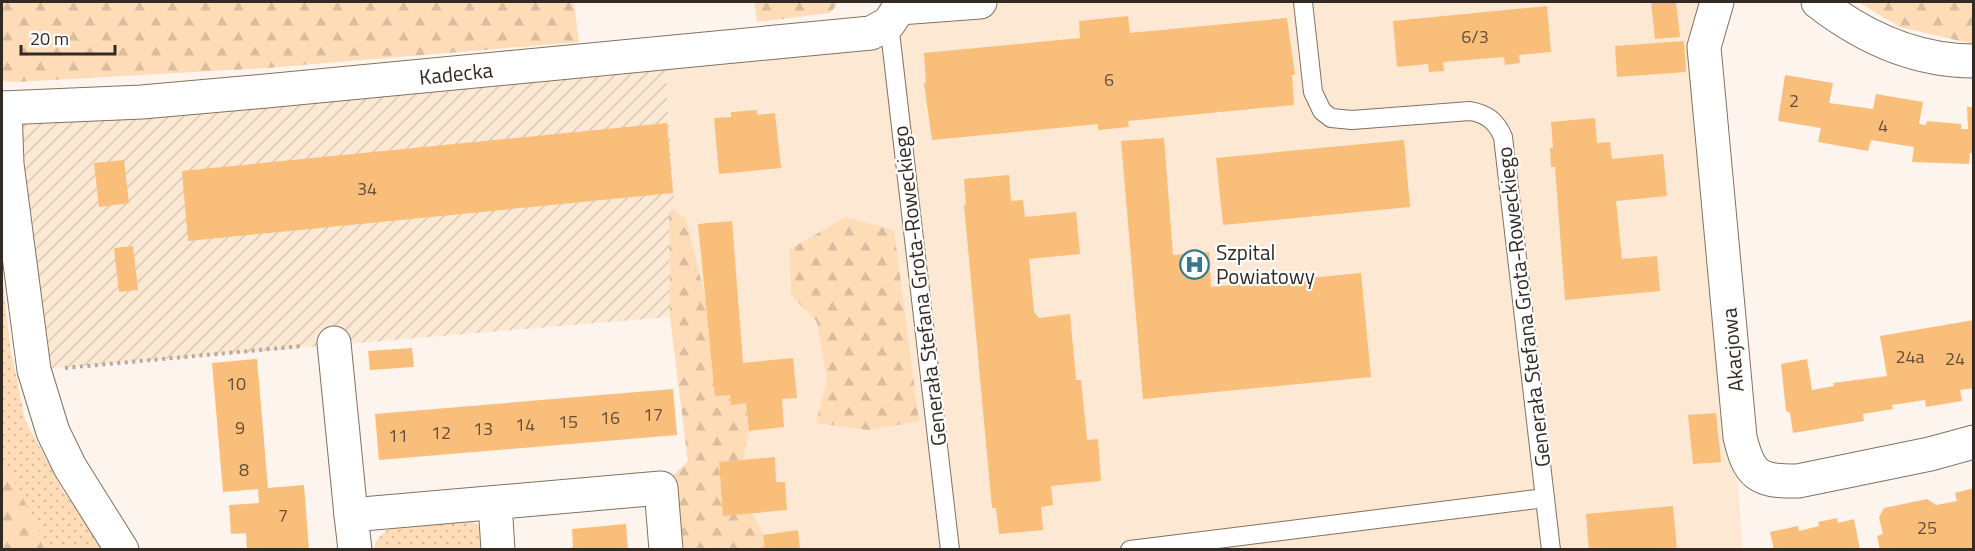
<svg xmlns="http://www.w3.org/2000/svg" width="1975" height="551" viewBox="0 0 1975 551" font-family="'Titillium Web',sans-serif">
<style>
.built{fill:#fde9d3}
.industrial{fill:url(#industrial-furrows)}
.grass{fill:url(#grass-dots)}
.forest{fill:url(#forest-firs)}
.building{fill:#fabe7b}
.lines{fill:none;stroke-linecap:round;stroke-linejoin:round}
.service-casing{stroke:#83715f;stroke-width:20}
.minor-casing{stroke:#83715f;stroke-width:35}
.path{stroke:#b3aba3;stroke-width:4;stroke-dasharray:3 4.5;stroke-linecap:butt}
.service{stroke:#fff;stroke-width:18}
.minor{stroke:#fff;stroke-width:33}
.labels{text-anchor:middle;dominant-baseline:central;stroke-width:4.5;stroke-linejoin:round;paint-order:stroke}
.number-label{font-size:18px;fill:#644f39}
.street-label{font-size:21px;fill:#322a23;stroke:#fff}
.poi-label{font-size:21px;fill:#322a23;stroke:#fff;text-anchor:start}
</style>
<defs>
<pattern id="industrial-furrows" width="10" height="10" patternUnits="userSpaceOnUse" patternTransform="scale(1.5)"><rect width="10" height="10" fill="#fde9d3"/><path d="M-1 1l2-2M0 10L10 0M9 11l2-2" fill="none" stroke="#d9c8b5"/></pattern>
<pattern id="grass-dots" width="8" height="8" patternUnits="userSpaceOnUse" patternTransform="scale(1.5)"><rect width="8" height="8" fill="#fedcb8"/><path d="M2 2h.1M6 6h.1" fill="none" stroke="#dabd9e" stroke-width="1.8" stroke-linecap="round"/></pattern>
<pattern id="forest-firs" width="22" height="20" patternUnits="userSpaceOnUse" patternTransform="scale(1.5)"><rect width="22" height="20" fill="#fedcb8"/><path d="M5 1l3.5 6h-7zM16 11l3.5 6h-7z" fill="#dabd9e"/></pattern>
</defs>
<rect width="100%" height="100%" fill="#fdf5ed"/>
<polygon class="built" points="974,2 1715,2 1704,47 1743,549 698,549 670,317 675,210 664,52"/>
<polygon class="industrial" points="664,52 675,211 669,212 670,317 34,370 5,108"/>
<g class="grass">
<polygon points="2,273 10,346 25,420 63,491 106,549 2,549"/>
<path d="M469,521C484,526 484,535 485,550H374C378,514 443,522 469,521Z"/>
</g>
<g class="forest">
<polygon points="2,2 584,2 574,3 579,42 267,68 17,82 2,81"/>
<polygon points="754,2 839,2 830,13 757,22"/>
<polygon points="1858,2 1973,2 1973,44 1900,27"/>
<polygon points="669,211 675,211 686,219 731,404 746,403 749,431 743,460 719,463 723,516 752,513 763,535 765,549 678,549 669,479 688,461 670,317"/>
<polygon points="846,217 894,230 919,421 869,430 816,423 827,380 817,322 791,295 790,249"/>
<polygon points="2,467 16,484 48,549 2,549"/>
</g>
<g class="building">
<polygon points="1651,2 1676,2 1680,37 1655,39"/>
<polygon points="1547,6 1551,52 1519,55 1520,63 1505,65 1504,57 1443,62 1444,71 1429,72 1428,64 1397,67 1393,21"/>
<polygon points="1128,16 1130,33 1287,18 1295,75 1292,75 1294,105 1128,121 1129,127 1098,130 1098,124 932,140 924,83 926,83 924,53 1080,38 1079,21"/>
<polygon points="1684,41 1686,72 1617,77 1615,46"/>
<polygon points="1785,75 1833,83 1829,103 1873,109 1876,94 1923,102 1919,124 1926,125 1927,121 1961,124 1961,129 1968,129 1967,107 1974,107 1974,153 1970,153 1969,164 1912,162 1914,147 1871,140 1868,151 1818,142 1821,128 1778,121"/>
<polygon points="757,110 757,115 775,113 781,168 719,174 714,118 731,117 731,112"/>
<polygon points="1595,118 1597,143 1610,142 1612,159 1663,154 1667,196 1616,201 1622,259 1657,256 1660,291 1565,300 1555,167 1551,167 1550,148 1553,148 1551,122"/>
<polygon points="667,123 673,193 188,241 182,171"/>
<polygon points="1164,138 1173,255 1209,252 1211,287 1361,273 1371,377 1143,399 1121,141"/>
<polygon points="1404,140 1410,207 1223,225 1216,158"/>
<polygon points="124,160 129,203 99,207 94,163"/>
<polygon points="1009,175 1011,201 1023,200 1025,217 1076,212 1080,254 1029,259 1034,312 1039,318 1070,314 1076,380 1081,380 1087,440 1098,439 1101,481 1051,486 1053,505 1041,507 1043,530 999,534 996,508 992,508 964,205 966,205 964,179"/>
<polygon points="732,221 743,363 793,358 797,398 782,399 784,427 749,431 746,403 731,405 730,395 715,396 698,224"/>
<polygon points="133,246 138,290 119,292 114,248"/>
<polygon points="1974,320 1974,388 1960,390 1962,401 1926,407 1925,400 1892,405 1893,409 1863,414 1864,421 1793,433 1790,413 1786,411 1781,364 1807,359 1812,390 1834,386 1833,383 1887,376 1880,336"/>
<polygon points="412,348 414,367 370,370 368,351"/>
<polygon points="257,359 268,488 304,485 309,550 247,550 246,533 231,534 229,505 259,503 258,489 223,492 212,363"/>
<polygon points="673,389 677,435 379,460 375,414"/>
<polygon points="1716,413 1721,462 1693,464 1688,415"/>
<polygon points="775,457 776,482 785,482 787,510 723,516 719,462"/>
<polygon points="1974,488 1974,549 1880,550 1877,536 1883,534 1879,517 1884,508 1927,499 1936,505 1957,501 1955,493"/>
<polygon points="1673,506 1677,550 1589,550 1586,514"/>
<polygon points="1837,518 1838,523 1854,519 1860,550 1774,550 1770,532 1798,526 1799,531 1819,526 1818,522"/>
<polygon points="626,524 628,550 562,550 573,547 572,529"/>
<polygon points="798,530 800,550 765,550 763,535"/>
</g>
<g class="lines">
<defs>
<g id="service">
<path d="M1303,2L1313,92L1322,111L1331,118L1352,120L1470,111C1487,114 1496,121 1503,137L1551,550"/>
<polyline points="889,23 950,550"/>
<polyline points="1130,550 1545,498"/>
</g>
<g id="minor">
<path d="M1717,2L1704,47L1740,437C1749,475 1758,482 1798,481L1930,454L1974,442"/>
<path d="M1818,2C1863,37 1916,61 1974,61"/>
<polyline points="899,8 980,2"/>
<polyline points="2,108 142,102 266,91 871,33 889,23 899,8"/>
<polyline points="5,108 7,164 34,370 53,432 70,467 122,550"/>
<polyline points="334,343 351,515"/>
<polyline points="495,503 498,550"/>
<polyline points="355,550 351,515 661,488 666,550"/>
</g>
</defs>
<use href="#service" class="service-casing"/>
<use href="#minor" class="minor-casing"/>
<polyline class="path" points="65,368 303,346"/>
<use href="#service" class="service"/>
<use href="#minor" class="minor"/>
</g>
<defs>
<symbol id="hospital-ring" viewBox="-11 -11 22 22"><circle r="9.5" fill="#fff" stroke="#37798b" stroke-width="1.5"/><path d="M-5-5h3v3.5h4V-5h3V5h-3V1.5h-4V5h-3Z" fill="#37798b"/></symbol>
</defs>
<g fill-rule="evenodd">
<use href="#hospital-ring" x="1178" y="248" width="33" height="33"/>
</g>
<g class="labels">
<g class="number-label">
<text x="1475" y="36">6/3</text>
<text x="1109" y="79">6</text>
<text x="1794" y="100">2</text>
<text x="1883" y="125">4</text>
<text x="367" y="188">34</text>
<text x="1910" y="356">24a</text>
<text x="1955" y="358">24</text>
<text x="236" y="383">10</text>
<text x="653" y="414">17</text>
<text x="610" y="417">16</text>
<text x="568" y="421">15</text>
<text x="525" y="424">14</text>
<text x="240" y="427">9</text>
<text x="483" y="428">13</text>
<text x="441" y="432">12</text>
<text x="398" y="435">11</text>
<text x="244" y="469">8</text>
<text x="283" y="515">7</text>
<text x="1927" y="527">25</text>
</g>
<g class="street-label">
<text transform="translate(456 73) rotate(-6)">Kadecka</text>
<text transform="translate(919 286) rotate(-97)">Generała Stefana Grota-Roweckiego</text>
<text transform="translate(1523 307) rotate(-97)">Generała Stefana Grota-Roweckiego</text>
<text transform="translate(1732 350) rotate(-95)">Akacjowa</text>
</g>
<g class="poi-label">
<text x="1216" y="252">Szpital<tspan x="1216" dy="24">Powiatowy</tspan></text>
</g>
</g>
<rect width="1975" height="551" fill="none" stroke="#322a23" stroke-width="6"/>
<path d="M21 45v9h94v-9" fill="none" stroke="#322a23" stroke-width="3"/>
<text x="30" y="45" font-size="18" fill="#322a23" stroke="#ffffff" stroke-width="4.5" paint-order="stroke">20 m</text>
</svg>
